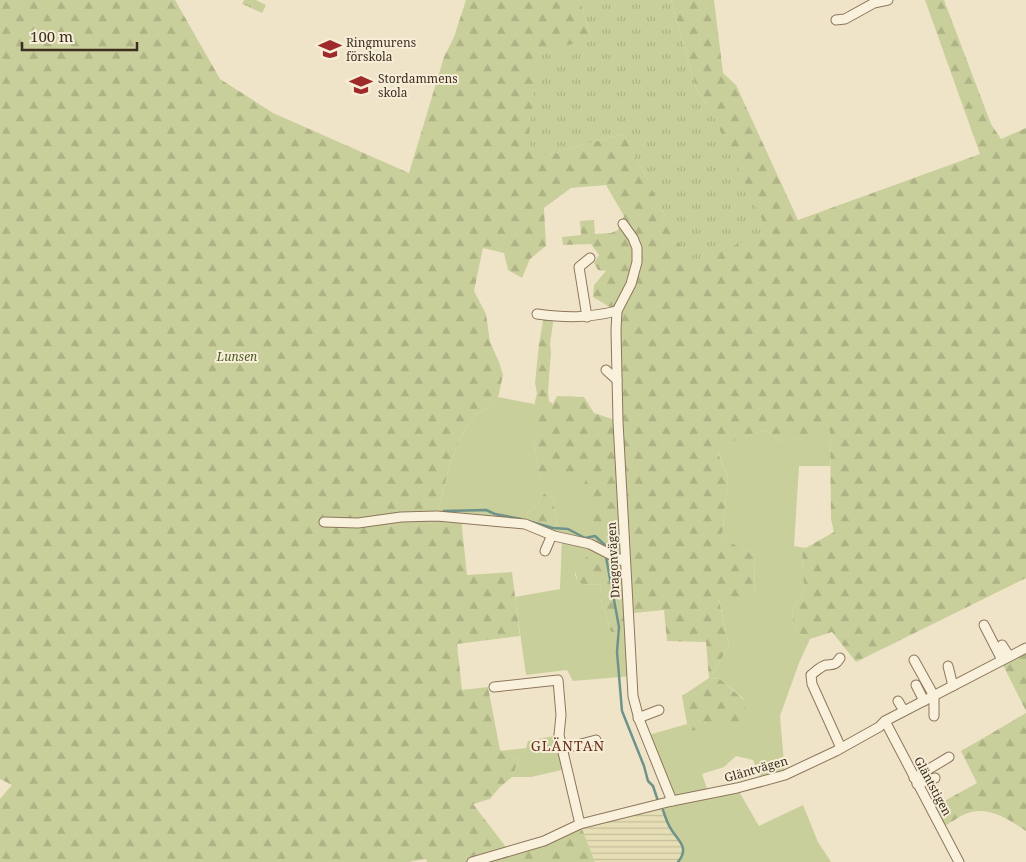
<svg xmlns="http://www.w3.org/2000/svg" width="1026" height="862" viewBox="0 0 1026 862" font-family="'Noto Serif',serif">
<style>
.farmland{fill:url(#farmland-rules)}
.grass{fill:#c9cf9b}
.forest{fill:url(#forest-firs)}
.park{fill:url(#park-tufts)}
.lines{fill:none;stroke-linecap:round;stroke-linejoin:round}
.stream{stroke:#6f938a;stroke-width:2.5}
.street-casing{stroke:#8d765c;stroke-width:11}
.street{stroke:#faf1dc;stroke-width:9}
.labels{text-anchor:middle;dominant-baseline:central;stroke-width:4;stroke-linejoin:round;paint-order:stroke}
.poi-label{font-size:12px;fill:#3d2e20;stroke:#f7eed8;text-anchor:start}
.park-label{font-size:12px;font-style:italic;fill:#4d5a26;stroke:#f7eed8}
.street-label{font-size:12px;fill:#3d2e20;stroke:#f7eed8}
.neighbourhood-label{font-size:14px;letter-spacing:1px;fill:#6b2e1e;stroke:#f7eed8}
</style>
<defs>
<pattern id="farmland-rules" width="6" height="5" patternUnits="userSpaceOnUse" patternTransform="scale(1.25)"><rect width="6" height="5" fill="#e6deb5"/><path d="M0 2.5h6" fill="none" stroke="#c6bf9b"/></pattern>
<pattern id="forest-firs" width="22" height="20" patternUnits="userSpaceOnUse" patternTransform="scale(1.25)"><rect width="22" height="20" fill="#c9cf9b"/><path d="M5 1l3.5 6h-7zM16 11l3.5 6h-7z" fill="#aeb285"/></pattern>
<pattern id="park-tufts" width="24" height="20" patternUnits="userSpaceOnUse" patternTransform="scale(1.25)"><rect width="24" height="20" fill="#c9cf9b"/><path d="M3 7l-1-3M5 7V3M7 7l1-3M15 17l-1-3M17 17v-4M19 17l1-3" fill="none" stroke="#aeb285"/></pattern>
</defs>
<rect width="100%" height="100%" fill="#f0e4c8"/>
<polygon class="farmland" points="659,804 673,832 682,843 683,852 678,862 595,862 580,824"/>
<g class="grass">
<path d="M498,397L534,404L532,431L541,481L547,455L590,472C591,496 596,531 588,554C585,561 580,568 575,574L577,581L584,585L600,584L602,605L611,632L629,634L632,676L573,681L567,670L526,675L515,597L560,589L562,538L549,534L557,526L553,500L545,493L540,498L538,505L528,512L525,524L437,516L448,471L459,439L476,414L497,402Z"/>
<path d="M830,429V466H799L794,546L806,548L802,550L804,592L792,610L793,625L798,633L810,639L799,663L780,716L785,775L762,781L753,760L736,756L724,767L702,774L709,794L737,788L759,826L803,805L818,842L831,862H678C691,847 676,839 669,827C665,819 663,811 659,804L672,801L645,736L687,724L692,731L744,699L720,679L710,678L729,646L719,599L755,600L754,555L722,538L728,477L718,452L733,441L765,430L782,442Z"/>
<polygon points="559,735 566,769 531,777 512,777 519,759 500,751 526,748 528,741"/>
</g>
<g class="forest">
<path d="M0,0H175L220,79L273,113L409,173L444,57L454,37L466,0H580L591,38L549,155L578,146L624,134L691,265L709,107L697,91L671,0H714L723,73L736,85L798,220L980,154L925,0H944L991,124L1001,139L1026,128V578L856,662L832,632L810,639L798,633L793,625L792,610L804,592L802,550L834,532L831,519L830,430L782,442L765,430L734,441L718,453L728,477L722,538L754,555L755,600H719L729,646L710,678L720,679L744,700L746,710L745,720C731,726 720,732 706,722L701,728L692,731L687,724L682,696L709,678L706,642L667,641L664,610L633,613L628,616L629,634L611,632L602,605L600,584L584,585L577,581L575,566C578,564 583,562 585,559C593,550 593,519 591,507L577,498L590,472L566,477L547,456V485L541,481L532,431V414L537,393L535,383L539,344L543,321L548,315L554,316L550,344L551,352L548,392L549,401L553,404L557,396L584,397L594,413L618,421L613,309L593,297L594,285L606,271L598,270L594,263L599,255L591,244L563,245L562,237L581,235L580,221L594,220L595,234L611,233L618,230L624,216L606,185L571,188L544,208L546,246L530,259L522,278L508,270L504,253L483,248L474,291L486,314L490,342L499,362L503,375L497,402L476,414L459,439L448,471L437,516L461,518L467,575L512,572L520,636L457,644L462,690L488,687L500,750L519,759L512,777L499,788L490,799L473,804L509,851L580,824L595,862H427L426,859L409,862H0V799L12,785L0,779Z"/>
<polygon points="545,493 553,500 557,526 549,534 525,524 528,512 538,505 540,498"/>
<polygon points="1026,648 1026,711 1001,661"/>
<path d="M1026,713V831C1009,820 990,806 968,813C959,816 949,824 941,828L930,809L977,783L961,751Z"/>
</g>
<g class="park">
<polygon points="244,0 256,0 266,5 262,13 242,4"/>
<polygon points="580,0 671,0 697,91 709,107 767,230 691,266 624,134 578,146 549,155 534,152 528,142 539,54 591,38"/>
</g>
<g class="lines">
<g class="stream">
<polyline points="444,511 486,510 495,514 521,519"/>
<polyline points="528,521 553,528 568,529 585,538 595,536 605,545 606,549"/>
<polyline points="606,557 619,627 617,652 622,711 644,766 648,781 653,786 658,801"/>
<path d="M663,810C665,816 667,823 671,829C678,841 690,847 678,862"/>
</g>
<defs>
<g id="street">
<polyline points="836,20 845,19 874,3 888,0"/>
<polyline points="623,224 633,238 637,248 637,262 631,284 617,311 616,330 618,422 633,696 639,719 672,801"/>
<path d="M537,314C567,318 587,318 617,311"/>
<polyline points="587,317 579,267 590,258"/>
<polyline points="606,370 617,380"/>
<polyline points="324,522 358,523 401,517 437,516 525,524 554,536 590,544 625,562"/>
<polyline points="545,551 552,535"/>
<polyline points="984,625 1002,660"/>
<polyline points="1002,645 1009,656"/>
<path d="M840,658C835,666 833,664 826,665C821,666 815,672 811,675L812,684L841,748"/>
<polyline points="914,660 934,696 934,716"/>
<polyline points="948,666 953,686"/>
<polyline points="916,685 924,701"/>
<polyline points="494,687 558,680 561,715 559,735 580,824"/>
<polyline points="898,701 904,711"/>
<polyline points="638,718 659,710"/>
<polyline points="885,721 959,862"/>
<polyline points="562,749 596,740"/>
<polyline points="914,778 949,757"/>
<polyline points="917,784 935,778"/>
<polyline points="472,862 544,841 580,824 672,801 737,788 785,775 836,751 879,727 885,721 1026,648"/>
</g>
</defs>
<use href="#street" class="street-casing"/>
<use href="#street" class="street"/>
</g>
<defs>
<symbol id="school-bare" viewBox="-9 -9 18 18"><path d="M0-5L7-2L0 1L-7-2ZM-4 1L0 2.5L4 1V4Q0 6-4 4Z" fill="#9e2a2b" stroke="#f7eed8" stroke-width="2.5" paint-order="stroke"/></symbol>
</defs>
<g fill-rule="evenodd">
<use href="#school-bare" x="314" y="33" width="32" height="32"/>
<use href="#school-bare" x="345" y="69" width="32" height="32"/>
</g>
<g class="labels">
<g class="poi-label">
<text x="346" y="42">Ringmurens<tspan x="346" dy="14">förskola</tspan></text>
<text x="378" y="78">Stordammens<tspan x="378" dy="14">skola</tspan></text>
</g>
<g class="park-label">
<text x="237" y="356">Lunsen</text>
</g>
<g class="street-label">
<text transform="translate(613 560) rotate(-93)">Dragonvägen</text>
<text transform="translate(756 769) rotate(-16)">Gläntvägen</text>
<text transform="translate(933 786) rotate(62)">Gläntstigen</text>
</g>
<g class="neighbourhood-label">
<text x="568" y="745">GLÄNTAN</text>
</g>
</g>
<path d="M22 42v8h115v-8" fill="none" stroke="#3d2e20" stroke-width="2.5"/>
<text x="30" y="42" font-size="15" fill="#3d2e20" stroke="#f7eed8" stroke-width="4" paint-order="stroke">100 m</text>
</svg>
